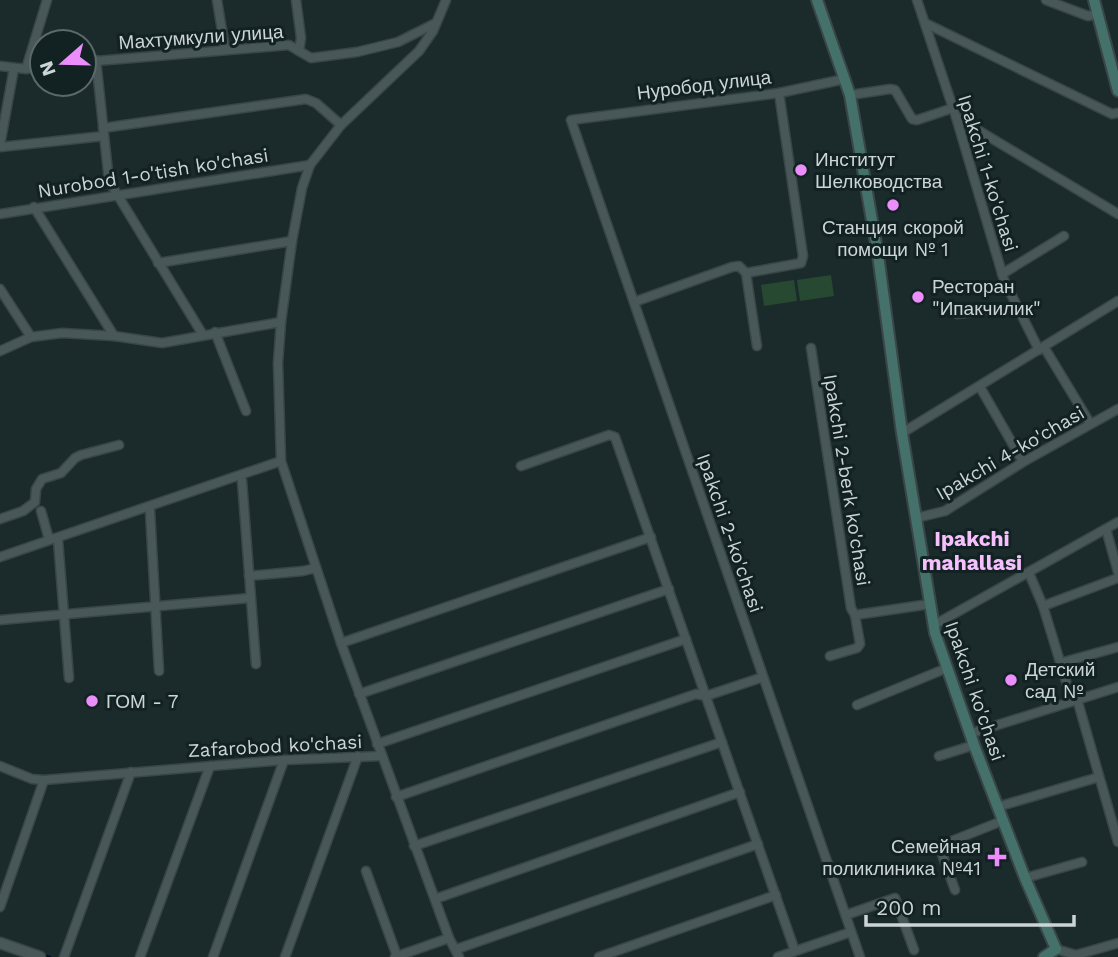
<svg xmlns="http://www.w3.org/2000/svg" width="1118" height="957" viewBox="0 0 1118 957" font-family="'Work Sans',sans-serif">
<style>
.green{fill:#274831}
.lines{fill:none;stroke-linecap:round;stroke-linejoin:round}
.stream{stroke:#000c20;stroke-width:2}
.minor-casing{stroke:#394546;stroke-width:11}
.tertiary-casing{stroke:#394546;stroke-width:13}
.secondary-casing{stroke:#394546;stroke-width:14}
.minor{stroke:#485859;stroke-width:8}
.tertiary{stroke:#485859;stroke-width:10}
.secondary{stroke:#45716b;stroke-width:10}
.poi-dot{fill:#eb8dfb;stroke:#122122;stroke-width:2.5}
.labels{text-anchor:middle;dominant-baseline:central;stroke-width:6;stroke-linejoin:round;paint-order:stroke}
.street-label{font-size:19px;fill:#ccd5d6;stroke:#122122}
.poi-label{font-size:19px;fill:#ccd5d6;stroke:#122122;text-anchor:start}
.neighbourhood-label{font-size:21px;font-weight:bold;fill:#f5c0fd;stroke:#122122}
</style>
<rect width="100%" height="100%" fill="#1b2b2c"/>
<g class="green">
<polygon points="831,275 834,296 800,301 797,280"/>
<polygon points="794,280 797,301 764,306 761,285"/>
</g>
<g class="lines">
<polyline class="stream" points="44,955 50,957"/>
<defs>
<g id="minor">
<polyline points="217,0 225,49"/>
<polyline points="296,0 301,38 299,51"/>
<polyline points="446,0 433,31 419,51 341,125 310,165 302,188 292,241 281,322 278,363 281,461 341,643 449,938 459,957"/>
<polyline points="917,0 956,117 1004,280 1039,350"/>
<polyline points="1046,0 1088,16 1098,14"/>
<polyline points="925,23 1112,114 1118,113"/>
<polyline points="96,60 109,181 203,335"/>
<polyline points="84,62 289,45 311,58 357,52 398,42 436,23"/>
<polyline points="0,66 26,69 42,67"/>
<polyline points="26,69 47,0"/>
<polyline points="840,80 779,93 571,120 860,957"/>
<polyline points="850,95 890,89 895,90 912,119 917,120 953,108"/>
<polyline points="956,117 1118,214"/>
<polyline points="103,128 306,99 316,103 341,125"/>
<polyline points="0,145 14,68"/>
<polyline points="0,147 104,136"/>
<polyline points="34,207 114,336"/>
<polyline points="0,214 310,165"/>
<polyline points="158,263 292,241"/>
<polyline points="746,273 757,346"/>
<polyline points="1002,274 1064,236"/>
<polyline points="0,289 31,337"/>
<polyline points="634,302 732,267 739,266 746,273 801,263 803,256 779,93"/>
<polyline points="957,314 1016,307"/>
<polyline points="215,332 246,411"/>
<polyline points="1044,347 1090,423"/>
<polyline points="811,348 851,608 855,615 860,644 857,648 830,656"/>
<polyline points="0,351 31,337 62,333 114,336 162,343 281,322"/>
<polyline points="980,387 1023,462"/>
<polyline points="902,433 1118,301"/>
<polyline points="521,466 609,435 615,437 795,951"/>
<polyline points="242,481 256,664"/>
<polyline points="41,511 49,539"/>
<polyline points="150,511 159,671"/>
<polyline points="916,518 945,511 1023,462 1118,409"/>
<polyline points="0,519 23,511 35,502 36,489 42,479 61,473 75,458 81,455 119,445"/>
<polyline points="1106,529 1118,572"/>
<polyline points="58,540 69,678"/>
<polyline points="0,557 281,461"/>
<polyline points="1029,573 1043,606 1072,701"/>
<polyline points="249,576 303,571 316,568"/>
<polyline points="1043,606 1118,578"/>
<polyline points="855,615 930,604"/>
<polyline points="0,620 250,598"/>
<polyline points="934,625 1118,522"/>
<polyline points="341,643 651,537"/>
<polyline points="1060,663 1118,647"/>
<polyline points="359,694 669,589"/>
<polyline points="1077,699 1118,842"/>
<polyline points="857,705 947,668"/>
<polyline points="969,734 1118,687"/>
<polyline points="377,744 686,639"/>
<polyline points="939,756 974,745"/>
<polyline points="0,766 32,779 44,780 284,760 381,756"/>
<polyline points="396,797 696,694 706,696 763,677"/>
<polyline points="997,807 1099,777"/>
<polyline points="414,846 722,742"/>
<polyline points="366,871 397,956"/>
<polyline points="1025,878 1082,862"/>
<polyline points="955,890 939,846 1002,821"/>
<polyline points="435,899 740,792"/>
<polyline points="0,907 44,780"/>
<polyline points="846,915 895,898 914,950"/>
<polyline points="457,949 758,844"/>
<polyline points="1056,949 1076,955 1118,943"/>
<polyline points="64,957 131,772"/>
<polyline points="140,957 210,766"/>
<polyline points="213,957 284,760"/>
<polyline points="285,957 358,756"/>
<polyline points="395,957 449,938"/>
<polyline points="599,957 776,895"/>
<polyline points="778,957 851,932"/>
</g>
<polyline id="tertiary" points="0,943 40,957"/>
<g id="secondary">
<polyline points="817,0 850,95 878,255 902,433 935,633 974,745 1025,878 1056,949"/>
<polyline points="1094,0 1118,91"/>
<polyline points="1044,957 1056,949"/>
</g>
</defs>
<use href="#minor" class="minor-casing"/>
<use href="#tertiary" class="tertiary-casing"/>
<use href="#secondary" class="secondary-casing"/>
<use href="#minor" class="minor"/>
<use href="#tertiary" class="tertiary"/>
<use href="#secondary" class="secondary"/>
</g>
<g class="poi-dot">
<circle cx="801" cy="170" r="7"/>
<circle cx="893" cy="205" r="7"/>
<circle cx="918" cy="297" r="7"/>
<circle cx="1011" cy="680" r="7"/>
<circle cx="92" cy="701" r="7"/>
<path d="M993.5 846.5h7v7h7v7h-7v7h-7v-7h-7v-7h7z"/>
</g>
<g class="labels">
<g class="street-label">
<text transform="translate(201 37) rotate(-4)">Махтумкули улица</text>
<text transform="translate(704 85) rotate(-7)">Нуробод улица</text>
<text transform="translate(153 173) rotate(-9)">Nurobod 1-o'tish ko'chasi</text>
<text transform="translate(988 173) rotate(73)">Ipakchi 1-ko'chasi</text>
<text transform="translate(1010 453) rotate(-30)">Ipakchi 4-ko'chasi</text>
<text transform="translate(847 480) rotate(81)">Ipakchi 2-berk ko'chasi</text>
<text transform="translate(730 533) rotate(71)">Ipakchi 2-ko'chasi</text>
<text transform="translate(975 691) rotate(71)">Ipakchi ko'chasi</text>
<text transform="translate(275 746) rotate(-3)">Zafarobod ko'chasi</text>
</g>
<g class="poi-label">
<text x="815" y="159">Институт<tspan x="815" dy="22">Шелководства</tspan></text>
<text x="893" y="227" text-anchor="middle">Станция скорой<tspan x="893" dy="22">помощи № 1</tspan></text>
<text x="932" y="286">Ресторан<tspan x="932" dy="22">"Ипакчилик"</tspan></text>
<text x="1025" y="669">Детский<tspan x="1025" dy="22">сад №</tspan></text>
<text x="106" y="701">ГОМ - 7</text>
<text x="981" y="846" text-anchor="end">Семейная<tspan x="981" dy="22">поликлиника №41</tspan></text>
</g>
<g class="neighbourhood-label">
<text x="972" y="538">Ipakchi<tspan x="972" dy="24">mahallasi</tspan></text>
</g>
</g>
<g transform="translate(63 63) rotate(250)"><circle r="33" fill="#122122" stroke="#5c696a" stroke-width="2"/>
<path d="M0-5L12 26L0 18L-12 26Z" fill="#eb8dfb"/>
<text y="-10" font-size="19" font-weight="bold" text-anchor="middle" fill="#ccd5d6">N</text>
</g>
<path d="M866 915v10h208v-10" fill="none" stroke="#ccd5d6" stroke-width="3.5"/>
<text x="876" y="915" font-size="21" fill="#ccd5d6" stroke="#122122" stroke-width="5" paint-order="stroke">200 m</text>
</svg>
